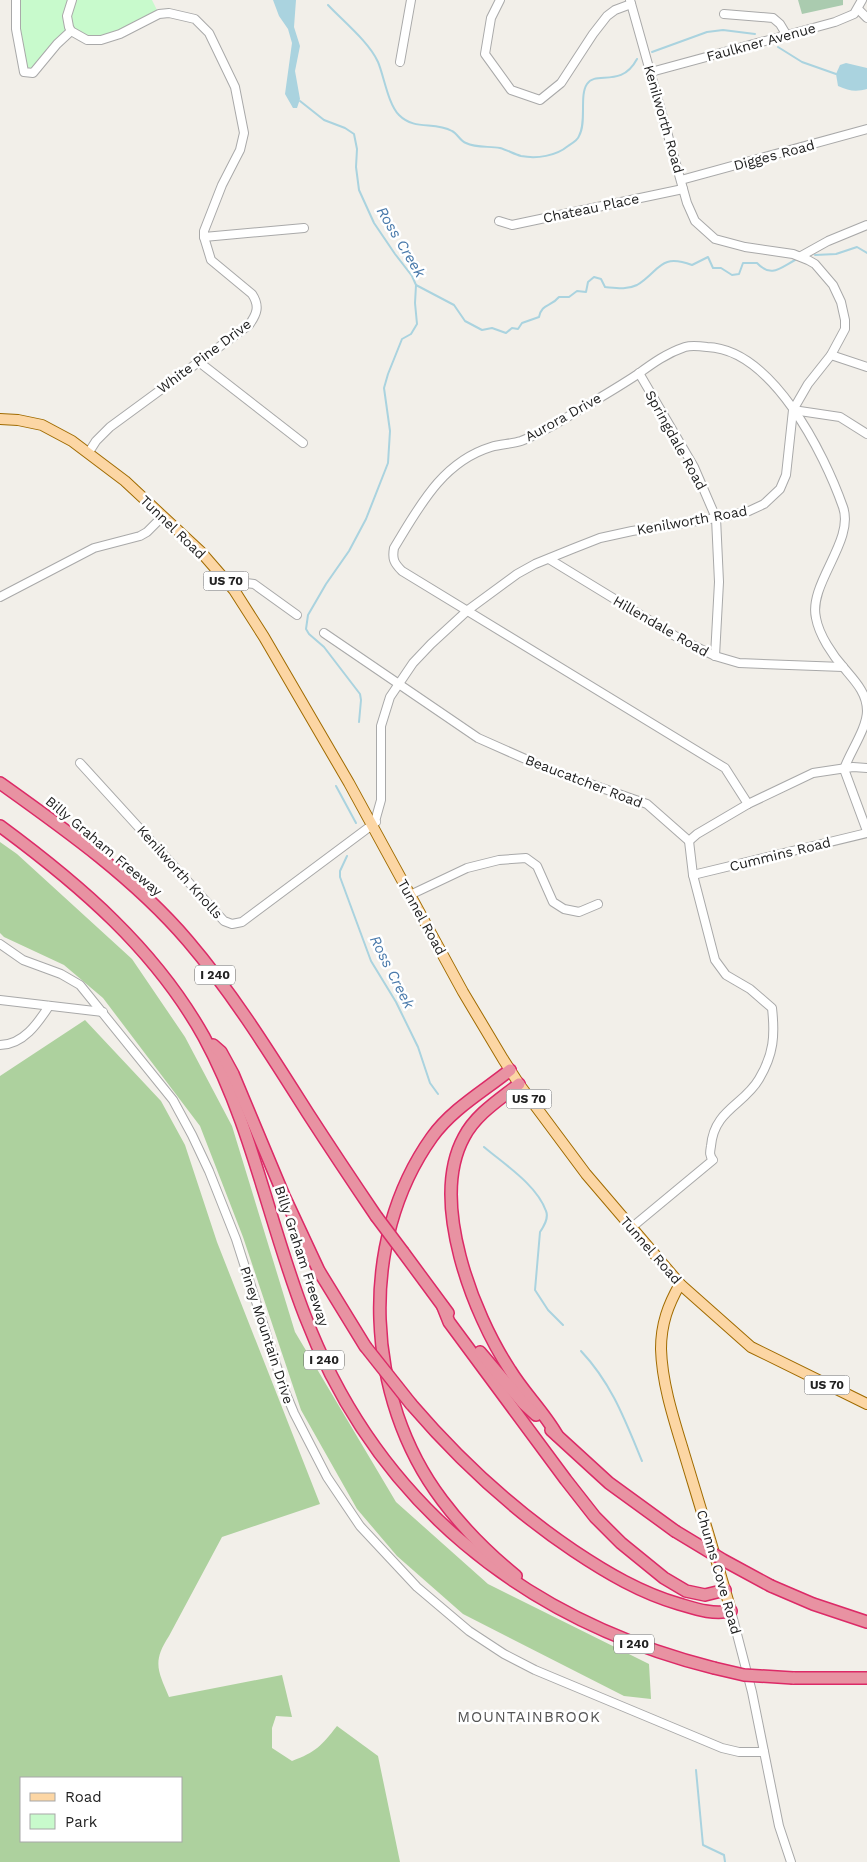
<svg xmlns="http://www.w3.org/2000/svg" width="867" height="1862" viewBox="0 0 867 1862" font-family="'Work Sans',sans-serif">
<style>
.forest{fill:#add19e;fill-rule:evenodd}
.cemetery{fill:#aacbaf}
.park{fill:#c8facc}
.water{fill:#aad3df}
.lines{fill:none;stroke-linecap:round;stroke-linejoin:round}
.stream{stroke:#aad3df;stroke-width:2}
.minor-casing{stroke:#a9a9a9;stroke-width:10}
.major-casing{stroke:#a06b00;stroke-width:12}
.highway-casing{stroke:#dc2a67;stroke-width:14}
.minor{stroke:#fff;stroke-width:8}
.major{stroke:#fcd6a4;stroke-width:10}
.highway{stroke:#e892a2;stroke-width:11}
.highway-bridge-casing{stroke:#dc2a67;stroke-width:14;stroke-linecap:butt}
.highway-bridge{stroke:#e892a2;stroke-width:11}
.labels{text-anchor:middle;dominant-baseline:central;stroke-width:5;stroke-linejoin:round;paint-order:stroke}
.shield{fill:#fff;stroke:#646464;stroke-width:1}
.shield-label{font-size:12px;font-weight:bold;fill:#222}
.street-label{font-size:14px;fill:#222;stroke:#fff}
.water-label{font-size:15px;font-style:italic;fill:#4a7aab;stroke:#fff}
.neighbourhood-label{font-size:15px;letter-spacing:1px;fill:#555;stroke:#fff}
</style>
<rect width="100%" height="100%" fill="#f2efe9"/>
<g class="forest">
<polygon points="0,842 17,854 132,959 185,1037 232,1126 295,1332 396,1502 488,1584 649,1664 651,1699 624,1696 463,1614 397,1556 357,1509 301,1410 243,1237 200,1126 103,998 64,965 4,937 0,933"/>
<path d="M85,1020L161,1101L185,1145L217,1242L320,1504L222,1537L169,1636C152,1662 158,1671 169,1697L282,1675L292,1717L276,1716L272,1728V1748L292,1761C316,1752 321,1746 337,1726L378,1756L400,1862H0V1076ZM21,1778H181V1841H21Z"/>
</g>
<polygon class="cemetery" points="798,0 843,0 843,5 802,14"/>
<polygon class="park" points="16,0 152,0 159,14 120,34 87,40 71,31 33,73 24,72"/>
<g class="water">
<polygon points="273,0 296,0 294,27 300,46 295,71 300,99 297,108 293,108 285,94 292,43 288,29 279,16"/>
<path d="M846,63L867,68V89C856,92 849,91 838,86L836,74L840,65Z"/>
</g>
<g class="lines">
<g class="stream">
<path d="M328,5C343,21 369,42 378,62C384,76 388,104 399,115C415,131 434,121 452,131C457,133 460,141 466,143C476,148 489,146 500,148C507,150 514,154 521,156C537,159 556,156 568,146C571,144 578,140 579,136C587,122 579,96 587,84C596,70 621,89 637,59"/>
<polyline points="778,47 802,62 836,74"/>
<polyline points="652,52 707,32 723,30 755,34"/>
<polyline points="300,101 324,120 345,128 354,134 357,149 356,167 359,190 374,223 395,254 412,276 416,285 415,303 417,324 411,334 402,339 388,374 384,388 390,431 388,463 366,519 349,551 326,584 308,615 306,629 309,634 324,647 360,694 361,700 359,722"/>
<polyline points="815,255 836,254 857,247 867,253"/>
<path d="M416,285L454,305L465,321L482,330L492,328L506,333L512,328L518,329L522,323L539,317C542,303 550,308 559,297H569L577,291L586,292L588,282L594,277L601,279L605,287C616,288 627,290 637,285C660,271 659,253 692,265L708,257L713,268H721L732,275L739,274L743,263H757C771,278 780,268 795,260"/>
<polyline points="336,786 356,823"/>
<polyline points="347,856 340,871 340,877 371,961 396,1002 418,1047 430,1083 438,1094"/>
<path d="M484,1147C504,1164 537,1185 546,1211C549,1218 544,1226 540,1232L535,1290L548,1310L563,1325"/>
<path d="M581,1351C612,1384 625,1420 642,1461"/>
<polyline points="696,1770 703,1845 724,1855 725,1862"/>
</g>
<defs>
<g id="minor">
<polyline points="16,0 16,29 24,72 33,73 57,44 71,31"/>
<path d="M72,0L67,16L69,27L71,31L87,40H101L120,34L159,14L169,13L195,19L209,33L235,87L244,133L240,150L222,185L204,231V237L211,260L252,294C260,306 257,314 249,325L110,427L96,441L89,452"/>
<polyline points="500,0 491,18 485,54 511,90 540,100 561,83 593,34 607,16 615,10 631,4"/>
<polyline points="858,9 867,18"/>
<polyline points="724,14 773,18 780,24 786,34"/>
<polyline points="400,62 411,0"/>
<polyline points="651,72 835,22 854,14 862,0"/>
<polyline points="681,180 867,129"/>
<polyline points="499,221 512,225 683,189"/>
<polyline points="204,237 304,228"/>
<polyline points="801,256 828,241 867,225"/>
<polyline points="831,355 867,367"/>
<polyline points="199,362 303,443"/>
<polyline points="639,373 694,467 716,518 719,582 715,656"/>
<polyline points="793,410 840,417 867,434"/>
<polyline points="549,559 680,639 715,656 739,663 843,667"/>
<polyline points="234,590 246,583 254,584 297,615"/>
<polyline points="0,597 94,548 140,536 147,532 163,516"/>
<polyline points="324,633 478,738 548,769 647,804 689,841 697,834 748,804 813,773 853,767 867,768"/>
<polyline points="80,763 224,921 232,924 242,922 376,822"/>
<polyline points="844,769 867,831"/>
<path d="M748,804L725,768L402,571C394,563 392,559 394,548C419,507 442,462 491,447C501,444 512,444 521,441C532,437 544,430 554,425C582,408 611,392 638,374C653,363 667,353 685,347C691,345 700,346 707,347C772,349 824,453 843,507C855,541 808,584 816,618C819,635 833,656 844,668C855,681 867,693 867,711C867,728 850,752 844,769"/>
<polyline points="374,825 381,800 381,726 390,697 413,663 431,644 468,610 517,574 535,564 572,549 600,538 632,531 716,518 749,511 764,504 780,489 786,475 793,410 808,384 831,355 845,329 845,320 841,302 833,285 815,264 808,260 793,254 745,247 715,239 695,221 687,203 630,0"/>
<polyline points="693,875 867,833"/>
<polyline points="410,895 467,868 499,860 526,858 537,866 553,902 564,909 579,912 598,904"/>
<polyline points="0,944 23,960 61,974 80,985 173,1100 192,1135 209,1171 236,1239 284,1389 294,1413 327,1477 360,1526 417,1587 469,1631 504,1654 535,1670 722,1748 739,1752 764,1752"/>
<polyline points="0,1000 103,1012"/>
<path d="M0,1045C23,1045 38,1023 49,1006"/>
<path d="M631,1228L713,1160C709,1155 710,1152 711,1146C714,1110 744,1105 759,1079C774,1054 775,1035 772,1008L750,989L726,975L715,960L693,875L689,841"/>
<polyline points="731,1611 752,1692 779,1826 791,1862"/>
</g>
<g id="major">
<polyline points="0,419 18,420 42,425 72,441 125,481 201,552 234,590 264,637 349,783 463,992 503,1059 519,1084 586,1174 680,1284 751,1347 867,1404"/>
<path d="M680,1284C668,1305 661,1324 661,1349C662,1384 674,1420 684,1453C700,1506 716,1558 731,1611"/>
</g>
<g id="highway">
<path d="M0,783C66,830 135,879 188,941C234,995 271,1055 309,1115C331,1149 353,1182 376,1216"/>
<path d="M0,826C80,885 155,949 204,1037C252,1125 269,1224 305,1316C376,1502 523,1620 714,1668"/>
<polyline points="213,1045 221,1052 233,1074 284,1196 319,1271 365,1346"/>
<path d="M510,1070C484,1091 452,1109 432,1137C357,1242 365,1398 442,1500C463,1528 489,1554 516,1576"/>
<path d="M519,1084C499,1100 476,1114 464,1137C429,1201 473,1314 510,1370C524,1393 544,1412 557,1435"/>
<polyline points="403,1252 448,1313"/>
<polyline points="443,1307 449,1322 566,1480 595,1517 621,1543 664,1578 686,1591 705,1595 725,1590"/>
<polyline points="480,1352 524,1404 536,1415"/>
<path d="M411,1404C459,1460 513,1510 574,1551C607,1573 641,1593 679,1604C696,1609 713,1615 731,1611"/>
<polyline points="551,1430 609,1483 675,1531"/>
<polyline points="771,1586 813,1604 867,1622"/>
<polyline points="793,1678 867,1678"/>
</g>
</defs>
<use href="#minor" class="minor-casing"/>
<use href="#major" class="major-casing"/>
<use href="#highway" class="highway-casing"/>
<use href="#minor" class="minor"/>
<use href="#major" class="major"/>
<use href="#highway" class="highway"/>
<defs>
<g id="highway-bridge">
<polyline points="376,1216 403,1252"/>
<polyline points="365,1346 411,1404"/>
<polyline points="675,1531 723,1560 771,1586"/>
<polyline points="714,1668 744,1675 793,1678"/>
</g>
</defs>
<use href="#highway-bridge" class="highway-bridge-casing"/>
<use href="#highway-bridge" class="highway-bridge"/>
</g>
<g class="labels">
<g class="shield">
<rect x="203.5" y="571.5" width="45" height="19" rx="4"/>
<rect x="195" y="965.5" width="40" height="19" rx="4"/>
<rect x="506.5" y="1089.5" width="45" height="19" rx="4"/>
<rect x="304" y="1350.5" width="40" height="19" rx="4"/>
<rect x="804.5" y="1375.5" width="45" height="19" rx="4"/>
<rect x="614" y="1634.5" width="40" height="19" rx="4"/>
</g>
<g class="shield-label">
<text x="226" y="581">US 70</text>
<text x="215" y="975">I 240</text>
<text x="529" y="1099">US 70</text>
<text x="324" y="1360">I 240</text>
<text x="827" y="1385">US 70</text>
<text x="634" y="1644">I 240</text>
</g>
<g class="street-label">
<text transform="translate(761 42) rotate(-15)">Faulkner Avenue</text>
<text transform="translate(664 119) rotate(74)">Kenilworth Road</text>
<text transform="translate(774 155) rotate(-15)">Digges Road</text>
<text transform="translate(591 208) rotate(-12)">Chateau Place</text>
<text transform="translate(204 356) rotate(-37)">White Pine Drive</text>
<text transform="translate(563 417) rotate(-29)">Aurora Drive</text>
<text transform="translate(676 440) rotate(61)">Springdale Road</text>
<text transform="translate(692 520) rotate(-10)">Kenilworth Road</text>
<text transform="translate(173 527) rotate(44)">Tunnel Road</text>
<text transform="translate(661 626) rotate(30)">Hillendale Road</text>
<text transform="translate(584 781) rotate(21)">Beaucatcher Road</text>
<text transform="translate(104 846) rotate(40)">Billy Graham Freeway</text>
<text transform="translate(780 854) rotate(-14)">Cummins Road</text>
<text transform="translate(180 872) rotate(48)">Kenilworth Knolls</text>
<text transform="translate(422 917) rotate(61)">Tunnel Road</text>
<text transform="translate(651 1250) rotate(49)">Tunnel Road</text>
<text transform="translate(302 1256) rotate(72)">Billy Graham Freeway</text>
<text transform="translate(267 1335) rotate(72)">Piney Mountain Drive</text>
<text transform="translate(719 1572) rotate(74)">Chunns Cove Road</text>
</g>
<g class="water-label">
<text transform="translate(401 242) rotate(59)">Ross Creek</text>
<text transform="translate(392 972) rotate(63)">Ross Creek</text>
</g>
<g class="neighbourhood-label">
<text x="529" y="1717">MOUNTAINBROOK</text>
</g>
</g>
<rect x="20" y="1777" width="162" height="65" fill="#ffffff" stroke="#a7a7a7"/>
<rect x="30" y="1793" width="25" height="8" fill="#fcd6a4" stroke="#a7a7a7"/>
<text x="65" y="1802" font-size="15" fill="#222222">Road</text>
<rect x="30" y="1814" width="25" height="15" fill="#c8facc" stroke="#a7a7a7"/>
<text x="65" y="1827" font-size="15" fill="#222222">Park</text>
</svg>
